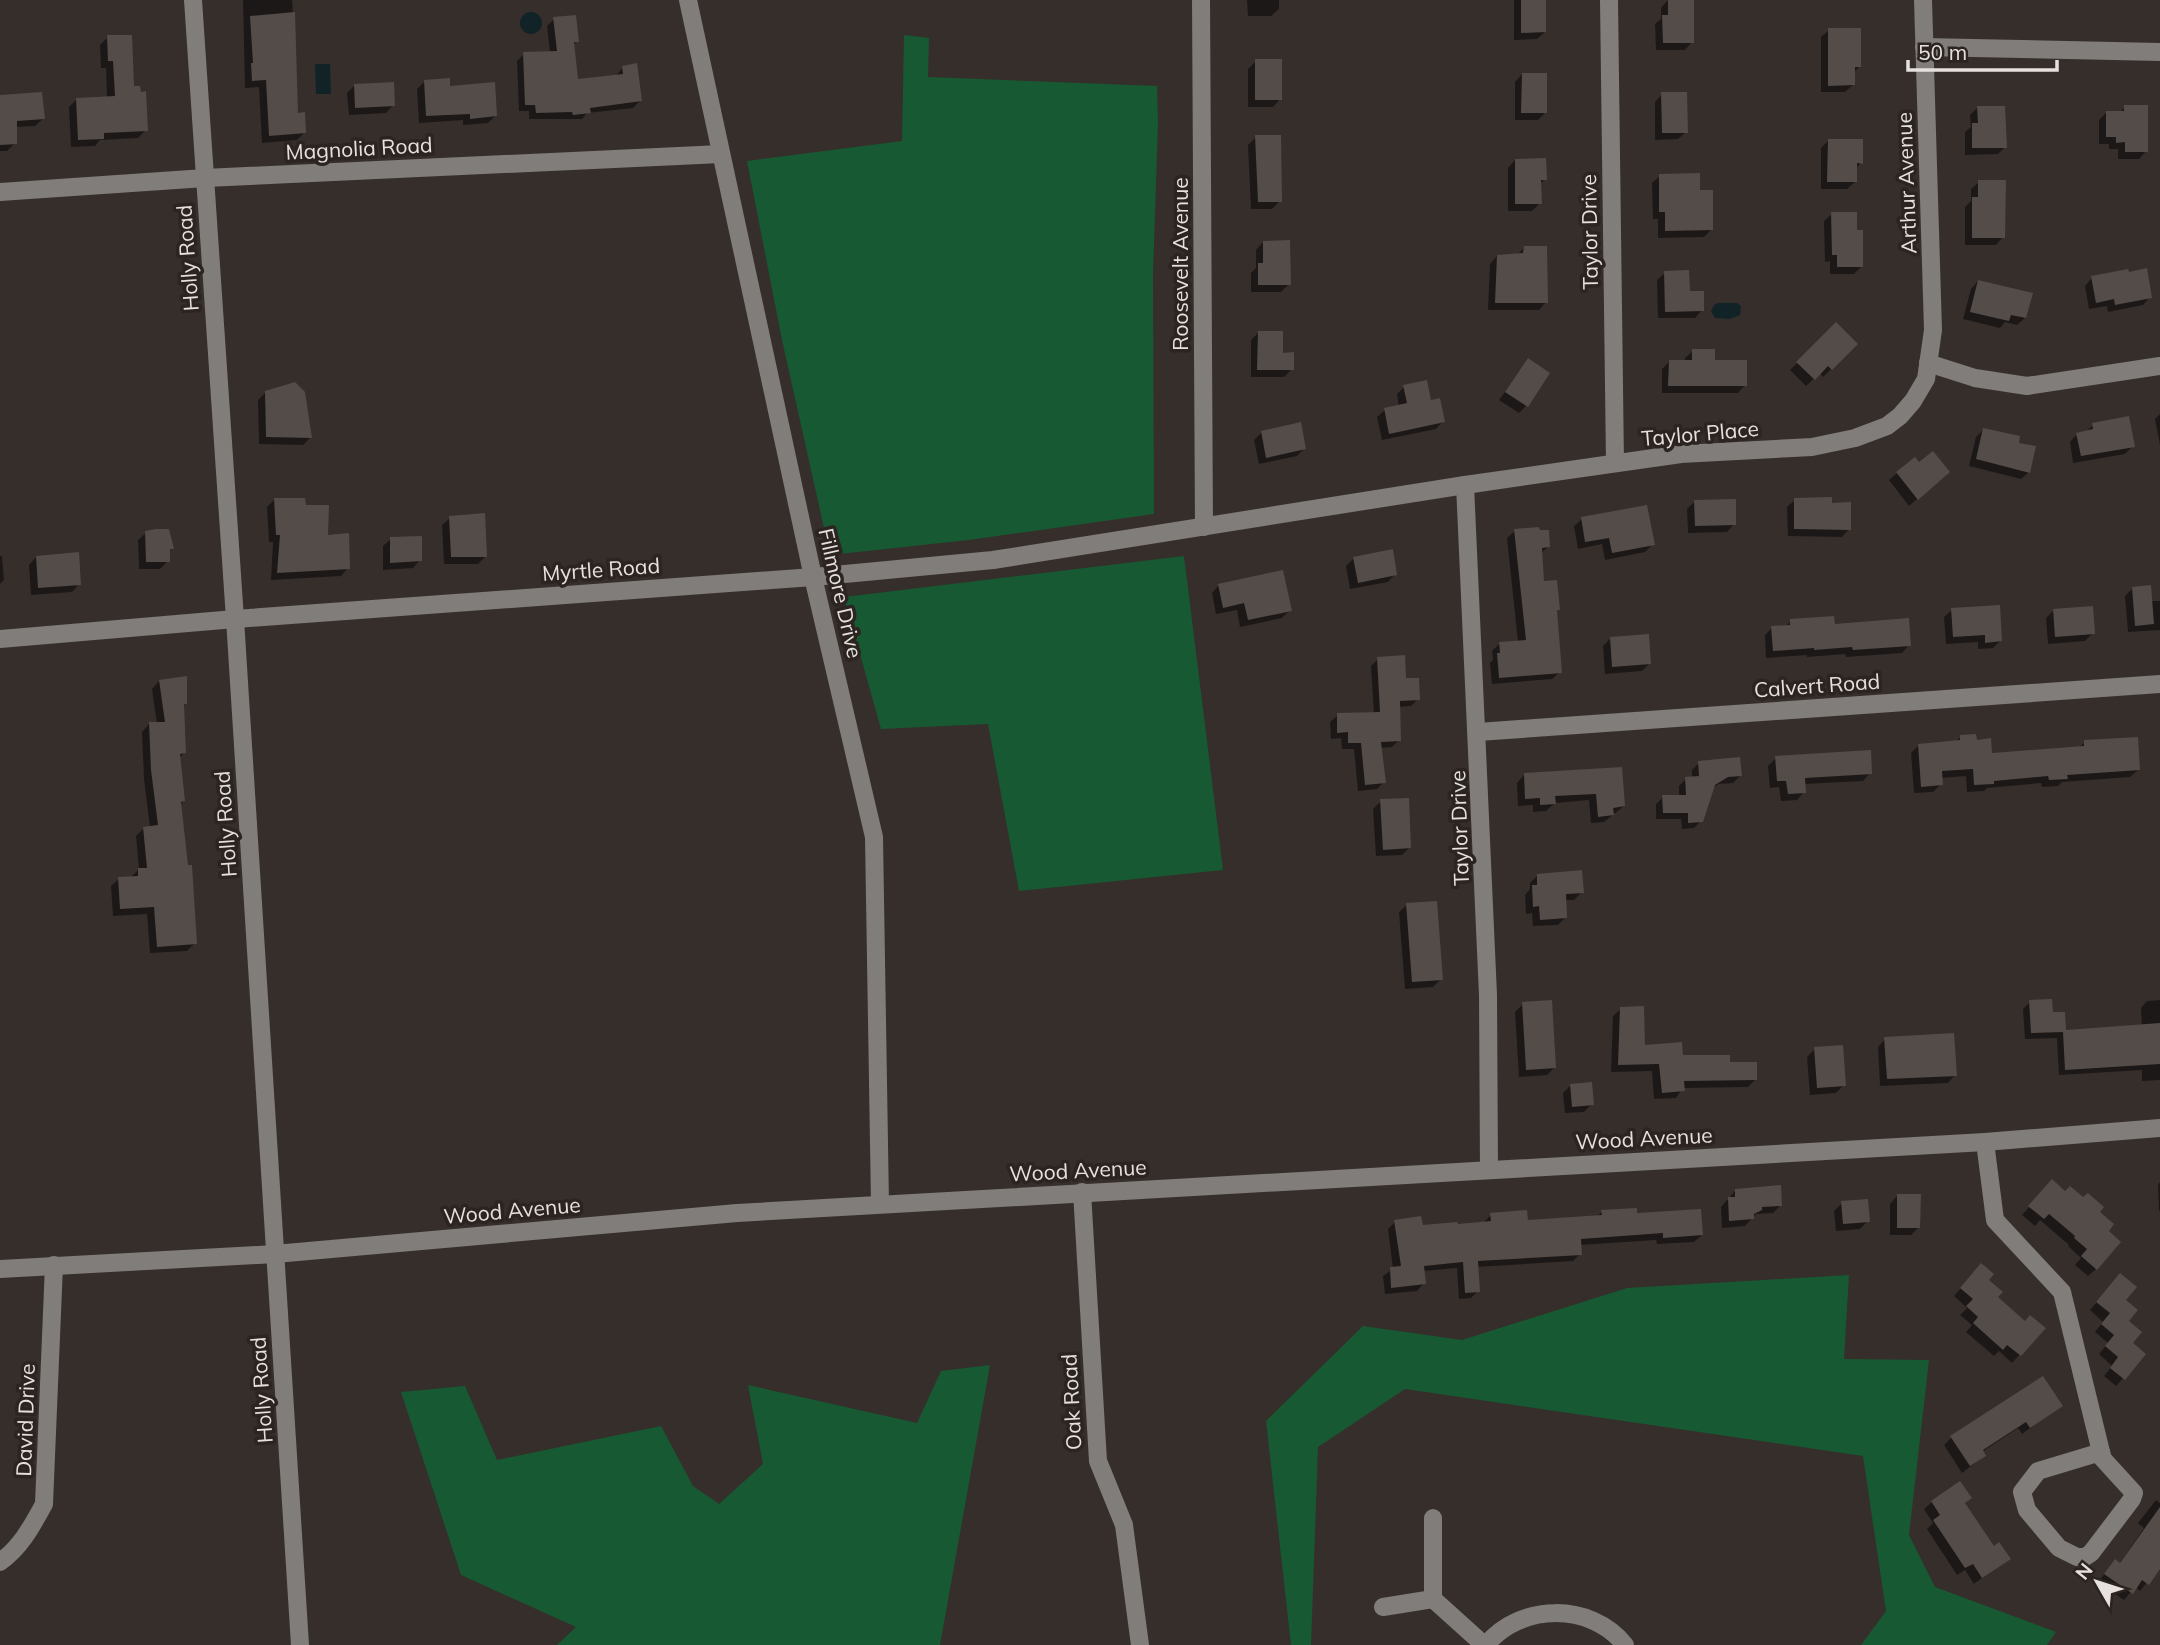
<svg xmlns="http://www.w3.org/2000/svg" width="2160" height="1645" viewBox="0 0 2160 1645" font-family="Mulish,sans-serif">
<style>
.green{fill:#175932}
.water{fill:#122328}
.shadow{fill:#0007}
.building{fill:#544c48}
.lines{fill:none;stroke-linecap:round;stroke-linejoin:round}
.minor{stroke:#807d7a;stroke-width:18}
.labels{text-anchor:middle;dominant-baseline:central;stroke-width:7;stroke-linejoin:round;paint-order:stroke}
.street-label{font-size:21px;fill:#e6e1df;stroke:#2c2421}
</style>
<rect width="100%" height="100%" fill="#362e2b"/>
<g class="green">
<polygon points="904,35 929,38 928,77 1157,86 1158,122 1153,275 1154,514 969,540 830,555 782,340 747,161 902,141"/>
<polygon points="1184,556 1223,870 1019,891 988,724 881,729 844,597"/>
<polygon points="1849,1275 1844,1359 1929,1360 1909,1535 1935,1587 2056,1632 2047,1645 1861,1645 1886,1611 1863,1456 1405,1389 1318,1447 1311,1645 1291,1645 1266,1421 1363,1326 1462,1340 1627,1288"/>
<polygon points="990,1365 940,1645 557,1645 576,1627 461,1575 401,1392 465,1386 497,1460 661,1426 693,1486 719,1504 763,1464 748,1385 917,1423 941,1371"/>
</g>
<g class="water">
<circle cx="531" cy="23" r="11"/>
<polygon points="315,64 330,64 331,94 316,94"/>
<polygon points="1718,303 1737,303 1741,306 1740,315 1730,319 1715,318 1711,311 1714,305"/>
</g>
<g class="shadow">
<polygon points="243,0 292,0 295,43 296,115 305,132 297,140 262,143 259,87 245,88"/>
<polygon points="1247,0 1279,0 1279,9 1271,16 1248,16"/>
<polygon points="1514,0 1544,0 1545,32 1537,39 1514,40"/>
<polygon points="1668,0 1692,0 1692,42 1685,50 1656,50 1655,24 1661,19 1661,8"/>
<polygon points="554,19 577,41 572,46 576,81 616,76 623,67 640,101 633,108 587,113 582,119 529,119 529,111 519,111 517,61 524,54 550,53 547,26"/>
<polygon points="1829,30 1859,67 1853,73 1853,85 1845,92 1821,92 1821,37"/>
<polygon points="108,37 132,88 146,130 138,138 100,140 95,146 71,147 69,107 77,99 107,98 106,68 101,68 100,45"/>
<polygon points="1256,61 1280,99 1273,107 1248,107 1248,69"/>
<polygon points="1522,74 1545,113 1538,120 1515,120 1515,82"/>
<polygon points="425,81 448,88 495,116 488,123 463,125 463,120 419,123 417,89"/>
<polygon points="355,85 393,105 386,113 349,115 347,93"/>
<polygon points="1662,94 1686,132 1678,139 1655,140 1655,102"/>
<polygon points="0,97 43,119 35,126 15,127 15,143 7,151 0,151"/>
<polygon points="1978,107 2005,147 1998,154 1965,155 1965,132 1971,127 1970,115"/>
<polygon points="2125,107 2146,151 2139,159 2118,159 2118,149 2109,149 2109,144 2099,144 2099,120 2106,113 2119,113"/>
<polygon points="1256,137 1280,201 1272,209 1251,209 1248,145"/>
<polygon points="1828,141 1861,163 1855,169 1855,182 1847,189 1821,189 1821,148"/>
<polygon points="1515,160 1545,179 1540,184 1540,203 1532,211 1508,211 1508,168"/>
<polygon points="1660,176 1698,192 1712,229 1704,237 1658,238 1658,219 1653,219 1652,183"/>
<polygon points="1979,182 2003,237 1996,245 1965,245 1965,207 1971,201 1971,189"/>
<polygon points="1832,214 1861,267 1854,274 1830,274 1830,261 1825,262 1824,221"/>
<polygon points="1263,242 1289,284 1281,292 1251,292 1251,273 1256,268 1256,250"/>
<polygon points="1524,248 1546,302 1539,310 1488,310 1490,264 1497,256 1517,255"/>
<polygon points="1665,273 1702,310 1695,318 1658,318 1657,280"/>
<polygon points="2128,274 2150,297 2143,305 2108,312 2107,306 2089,309 2085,286 2092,278"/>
<polygon points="1978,281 2025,318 2017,325 2005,322 2000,328 1963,319 1971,289"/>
<polygon points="1836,325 1856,344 1823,377 1820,373 1806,386 1790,370"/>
<polygon points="1258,333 1281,354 1292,369 1284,377 1251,377 1251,340"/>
<polygon points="1693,351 1713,362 1745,385 1738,393 1662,393 1662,369 1669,362 1685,362 1685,358"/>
<polygon points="1529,360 1526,406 1519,413 1499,400"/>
<polygon points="1404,387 1430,402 1443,421 1436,429 1382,440 1377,417 1385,410 1399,407 1397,394"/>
<polygon points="266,392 311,437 303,445 259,444 258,400"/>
<polygon points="2160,414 2160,445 2155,419"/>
<polygon points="2093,425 2133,446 2125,454 2073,463 2070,442 2077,434 2085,433"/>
<polygon points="1983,430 2017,444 2029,472 2021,479 1969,466 1976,437"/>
<polygon points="1262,432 1304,449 1297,456 1259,464 1254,440"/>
<polygon points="1897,473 1940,479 1909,506 1889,480"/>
<polygon points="275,499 305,507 348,568 341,576 271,580 273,542 269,542 267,507"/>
<polygon points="1795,500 1831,505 1849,529 1842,537 1788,536 1787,507"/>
<polygon points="1695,501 1734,524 1727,532 1688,533 1687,509"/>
<polygon points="450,518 486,556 478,564 444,564 442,525"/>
<polygon points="1582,519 1653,544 1645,552 1605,560 1602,544 1578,549 1574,526"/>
<polygon points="1515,531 1548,547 1540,554 1543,583 1555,612 1560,672 1552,679 1492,684 1490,663 1493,660 1492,651 1500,643 1518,642 1507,538"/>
<polygon points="146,533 172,548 168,552 168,561 160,569 139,569 138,540"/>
<polygon points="391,539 420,560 413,568 383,570 383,546"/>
<polygon points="0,556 2,556 4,580 0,584"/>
<polygon points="36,557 79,584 72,592 31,595 29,565"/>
<polygon points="1354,558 1395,574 1388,582 1350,589 1346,566"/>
<polygon points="1219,585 1290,610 1282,618 1240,627 1237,610 1216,614 1212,593"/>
<polygon points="2133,588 2150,601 2160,601 2160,630 2128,632 2125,596"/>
<polygon points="1952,610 2000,641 1993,648 1978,649 1978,642 1946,644 1944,617"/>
<polygon points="2054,610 2093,633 2085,641 2048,644 2046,618"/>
<polygon points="1791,621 1833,626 1909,645 1902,653 1846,657 1845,654 1807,657 1807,655 1766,658 1765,635 1772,628 1785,627"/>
<polygon points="1611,638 1649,664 1642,671 1605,674 1603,646"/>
<polygon points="1378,659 1404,680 1418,699 1411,706 1398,707 1399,740 1392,747 1380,748 1384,782 1377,789 1358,791 1354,749 1342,749 1341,738 1331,739 1330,722 1338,715 1374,714 1371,666"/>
<polygon points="159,681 186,703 182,707 184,753 178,759 184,801 180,805 195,943 187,951 150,953 147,914 113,916 111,886 119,879 130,878 139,869 136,836 144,828 150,828 144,779 142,732 149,724 157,724 152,689"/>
<polygon points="1961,737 1975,741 1990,755 2079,748 2085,742 2138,770 2130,777 2062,782 2058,786 2042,787 2041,783 1987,788 1984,791 1967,792 1966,776 1941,778 1941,784 1933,792 1914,793 1911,753 1919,745 1955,742"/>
<polygon points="1776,758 1870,773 1863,781 1804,784 1804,792 1797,800 1781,801 1779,787 1770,788 1768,766"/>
<polygon points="1699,763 1740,776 1733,783 1719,784 1712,788 1701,821 1694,828 1682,829 1681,819 1656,819 1656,804 1663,797 1679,797 1679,786 1686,779 1692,779 1692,770"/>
<polygon points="1620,769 1624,806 1604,822 1591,823 1589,800 1555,803 1546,811 1533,812 1533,805 1518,806 1517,783 1524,775"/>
<polygon points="1381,801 1410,847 1402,855 1376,856 1373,809"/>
<polygon points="1538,875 1582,892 1574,900 1564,900 1566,917 1558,925 1533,926 1532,913 1526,914 1525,895 1530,889 1530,883"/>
<polygon points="1407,905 1441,979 1433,987 1405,989 1399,912"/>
<polygon points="2160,1000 2160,1080 2142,1081 2142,1070 2059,1075 2057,1038 2025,1039 2023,1009 2030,1002 2051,1014 2064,1032 2142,1026 2141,1008 2147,1001"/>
<polygon points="1523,1004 1554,1068 1547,1075 1519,1077 1515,1012"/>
<polygon points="1621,1009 1643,1047 1681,1057 1729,1064 1755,1080 1748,1087 1683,1088 1676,1098 1654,1099 1652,1071 1611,1072 1613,1016"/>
<polygon points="1885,1039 1955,1075 1948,1083 1880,1086 1878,1047"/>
<polygon points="1815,1049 1844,1085 1836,1093 1810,1095 1807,1057"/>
<polygon points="1571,1085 1592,1104 1584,1112 1565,1113 1563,1093"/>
<polygon points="2160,1182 2160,1211 2159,1211 2158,1185"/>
<polygon points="2045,1189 2065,1193 2097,1212 2106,1231 2096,1269 2088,1276 2075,1265 2081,1258 2068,1246 2069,1245 2040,1220 2035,1226 2022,1215"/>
<polygon points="1735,1191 1781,1205 1773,1213 1756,1214 1745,1226 1722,1228 1721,1207"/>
<polygon points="1897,1196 1919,1227 1911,1235 1890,1235 1890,1204"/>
<polygon points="1842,1203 1868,1221 1860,1229 1836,1231 1834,1211"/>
<polygon points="1602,1212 1635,1215 1702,1235 1694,1242 1657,1244 1656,1240 1580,1245 1580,1254 1573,1261 1476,1267 1478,1291 1471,1298 1459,1299 1457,1268 1423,1271 1424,1283 1417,1291 1385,1294 1383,1276 1393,1269 1388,1229 1395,1222 1421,1227 1456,1226 1484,1222 1491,1215 1526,1222 1596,1217"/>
<polygon points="1974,1273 1987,1280 1996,1297 2025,1323 2043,1329 2012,1363 1999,1351 1994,1356 1966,1332 1972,1325 1960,1315 1967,1308 1954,1296"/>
<polygon points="2113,1283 2124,1300 2130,1343 2144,1355 2116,1386 2104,1376 2112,1366 2099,1354 2108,1343 2095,1332 2103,1322 2090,1310"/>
<polygon points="2060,1406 2022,1434 2018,1428 1982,1452 1984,1456 1962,1473 1944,1445 1951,1438"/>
<polygon points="1970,1498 1964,1504 1993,1548 2008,1558 1974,1584 1965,1570 1957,1575 1927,1529 1933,1523 1924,1509 1932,1502"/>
<polygon points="2156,1500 2160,1503 2160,1566 2140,1591 2135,1587 2124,1600 2098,1582 2115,1561 2119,1564 2144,1528 2138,1523"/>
</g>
<g class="building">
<polygon points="1521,0 1546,0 1546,32 1521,33"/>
<polygon points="1668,0 1694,0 1694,43 1663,43 1662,15 1668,15"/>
<polygon points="295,12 298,113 305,112 306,133 269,136 266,80 252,81 251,63 253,63 250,16"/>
<polygon points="576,15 579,42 574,42 578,79 623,74 622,66 637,63 642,101 590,108 591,113 573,115 572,112 536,113 535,105 525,105 523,52 557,51 553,17"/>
<polygon points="1828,28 1861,28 1861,67 1855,67 1855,85 1828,86"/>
<polygon points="107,35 132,35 134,86 140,86 141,92 146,91 148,131 104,133 104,139 78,140 76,98 115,96 113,61 108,61"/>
<rect x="1255" y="59" width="27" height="41"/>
<polygon points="1522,73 1547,73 1547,113 1521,113"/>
<polygon points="450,78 450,86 495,82 497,116 470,119 470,114 426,116 424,80"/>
<polygon points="394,82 395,106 355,108 354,84"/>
<polygon points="42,92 45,119 17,121 17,144 0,145 0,95"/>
<polygon points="1661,92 1687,92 1688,133 1662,133"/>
<polygon points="2124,105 2148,105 2148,152 2125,152 2125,142 2116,143 2116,137 2106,137 2106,111 2124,111"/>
<polygon points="1977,106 2005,106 2007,148 1972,148 1972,123 1978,123"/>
<polygon points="1255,135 1281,135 1282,202 1258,202"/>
<polygon points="1828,139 1863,139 1863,164 1857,163 1857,182 1827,182"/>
<polygon points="1546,158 1547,180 1541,180 1542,204 1515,204 1515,159"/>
<polygon points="1700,173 1700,190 1713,190 1713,230 1665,231 1665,212 1659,212 1659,174"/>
<polygon points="1978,180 2006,180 2005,238 1972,238 1972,197 1978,197"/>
<polygon points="1831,212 1857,212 1857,230 1863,230 1863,267 1837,267 1837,255 1832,255"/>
<polygon points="1290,240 1291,285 1258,285 1258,263 1263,263 1263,241"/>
<polygon points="1524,246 1547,246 1548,303 1495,303 1497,255 1523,253"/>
<polygon points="2147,268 2152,298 2115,305 2114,299 2096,303 2091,276 2128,269 2129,272"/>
<polygon points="1689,270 1690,291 1704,291 1704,311 1665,312 1664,271"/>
<polygon points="1978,280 2033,293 2026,318 2011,315 2009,321 1970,312"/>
<polygon points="1836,322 1858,344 1832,370 1828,366 1815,380 1796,362"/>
<polygon points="1258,331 1283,331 1283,353 1294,352 1294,370 1257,370"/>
<polygon points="1692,349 1715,349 1715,360 1747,360 1747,386 1668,386 1669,360 1692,360"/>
<polygon points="1528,358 1550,373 1528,407 1505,392"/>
<polygon points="1427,380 1431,400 1440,398 1445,422 1389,434 1384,408 1407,403 1403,385"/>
<polygon points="295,382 305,392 312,438 266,437 265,391"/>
<polygon points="2129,416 2135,447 2081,456 2076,433 2093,429 2092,423"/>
<polygon points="1301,422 1306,449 1266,458 1261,431"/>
<polygon points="1983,428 2020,436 2019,443 2036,446 2030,473 1976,459"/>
<polygon points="1933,451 1950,472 1918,500 1896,472 1915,457 1919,462"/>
<polygon points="1832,497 1832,503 1851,502 1851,530 1794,529 1794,498"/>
<polygon points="274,498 305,498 306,505 329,505 328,535 349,533 350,569 277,573 280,535 276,535"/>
<polygon points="1736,499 1736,525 1695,526 1694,500"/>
<polygon points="1647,505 1655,545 1612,553 1609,538 1585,542 1581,517"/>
<polygon points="485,513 487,557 451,557 449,516"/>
<polygon points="1539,527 1540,530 1549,530 1550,547 1542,548 1544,581 1557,580 1560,610 1557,610 1562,673 1499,678 1497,653 1500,653 1499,642 1526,640 1514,529"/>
<polygon points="156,529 169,529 174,549 170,549 170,562 146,562 145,531"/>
<polygon points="422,536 422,561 390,563 390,537"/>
<polygon points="1393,549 1397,575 1358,583 1353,557"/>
<polygon points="79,552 81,585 38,588 36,556"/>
<polygon points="1283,570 1292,611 1248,620 1244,603 1223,608 1218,584"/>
<polygon points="2151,585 2154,624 2135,626 2132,587"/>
<polygon points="2000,605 2002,641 1985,643 1985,635 1953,637 1951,608"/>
<polygon points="2093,606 2095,634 2055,637 2053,609"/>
<polygon points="1834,616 1835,624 1909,618 1911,646 1853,650 1852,647 1814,650 1814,648 1773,651 1771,626 1790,625 1790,619"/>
<polygon points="1649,634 1651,664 1612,667 1610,637"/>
<polygon points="1405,655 1406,678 1419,678 1420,700 1400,701 1401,741 1381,742 1386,783 1365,785 1361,743 1348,743 1348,732 1337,733 1337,713 1380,712 1377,657"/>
<polygon points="187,676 187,704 184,704 186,753 180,754 185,801 181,802 188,865 192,865 197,944 157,947 154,907 120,909 118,877 138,876 138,868 147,868 143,827 158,825 151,770 149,722 165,722 159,680"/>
<polygon points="1976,734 1977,740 1991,738 1992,753 2084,746 2084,740 2138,737 2140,770 2067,775 2068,779 2049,780 2048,776 1994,781 1994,784 1974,785 1973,769 1942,771 1943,785 1921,787 1918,744 1960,740 1960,735"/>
<polygon points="1871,750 1872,774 1805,778 1806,793 1788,794 1786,781 1777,781 1775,756"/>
<polygon points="1740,757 1742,776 1728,777 1715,785 1703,822 1688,823 1688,813 1663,813 1662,795 1686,795 1685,777 1699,776 1698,761"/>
<polygon points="1622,767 1625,806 1613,808 1614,815 1598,817 1596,794 1555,796 1556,804 1540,805 1540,798 1525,799 1524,773"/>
<polygon points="1409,798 1411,848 1383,850 1380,799"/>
<polygon points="1582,870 1584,893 1566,894 1567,918 1540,920 1539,906 1533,907 1532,885 1537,885 1537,874"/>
<polygon points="1437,901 1443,980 1412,982 1406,903"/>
<polygon points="2052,999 2053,1012 2065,1012 2066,1030 2160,1023 2160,1064 2065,1070 2063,1032 2031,1033 2029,1000"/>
<polygon points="1552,1000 1556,1068 1526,1070 1522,1002"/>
<polygon points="1644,1006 1645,1045 1682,1042 1683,1055 1730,1055 1730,1062 1757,1062 1757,1080 1684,1081 1685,1091 1662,1093 1659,1064 1618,1065 1620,1007"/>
<polygon points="1954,1033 1957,1076 1887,1079 1884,1037"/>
<polygon points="1843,1045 1846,1086 1817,1088 1814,1047"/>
<polygon points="1592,1082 1594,1105 1572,1107 1570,1084"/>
<polygon points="2052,1179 2065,1191 2070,1186 2083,1197 2088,1193 2104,1207 2100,1212 2114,1224 2109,1231 2121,1242 2097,1270 2081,1256 2087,1249 2074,1238 2075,1236 2049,1214 2044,1219 2028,1206"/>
<polygon points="1781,1185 1782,1206 1762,1207 1762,1210 1754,1214 1754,1219 1729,1221 1728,1197 1735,1197 1735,1189"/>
<polygon points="1897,1194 1921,1194 1920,1228 1897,1228"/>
<polygon points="1868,1199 1870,1222 1843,1224 1841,1201"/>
<polygon points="1637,1208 1637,1213 1701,1209 1703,1235 1663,1238 1663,1233 1581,1239 1582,1255 1478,1261 1480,1292 1465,1293 1463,1262 1424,1266 1426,1284 1391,1288 1390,1267 1401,1266 1394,1220 1421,1216 1423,1225 1457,1222 1458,1224 1491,1221 1490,1213 1527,1210 1528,1220 1602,1215 1601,1210"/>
<polygon points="1981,1263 1994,1274 1989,1280 2003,1292 1998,1297 2025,1321 2030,1315 2046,1328 2021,1356 2007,1345 2003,1350 1973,1323 1978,1317 1966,1306 1973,1299 1960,1288"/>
<polygon points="2120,1273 2137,1287 2126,1300 2138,1310 2129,1321 2142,1332 2133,1343 2146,1354 2125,1380 2110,1368 2118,1357 2105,1346 2114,1335 2101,1324 2110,1313 2096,1302"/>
<polygon points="2043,1376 2063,1406 2030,1428 2026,1422 1983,1450 1986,1456 1970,1466 1950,1436"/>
<polygon points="1960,1481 1972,1498 1965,1503 1994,1546 1999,1542 2011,1559 1982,1578 1973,1564 1965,1568 1933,1520 1940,1515 1931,1501"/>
<polygon points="2160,1507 2160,1569 2149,1585 2142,1580 2133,1594 2104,1574 2115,1559 2120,1563"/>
</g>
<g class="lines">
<g class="minor">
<polyline points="193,0 235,619 300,1645"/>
<polyline points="688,0 813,577 874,837 880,1204"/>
<polyline points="1201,0 1204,527"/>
<polyline points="1609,0 1615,463"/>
<polyline points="1924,47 2160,52"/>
<polyline points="0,192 205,178 721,154"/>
<polyline points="1928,363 1975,378 2027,386 2160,366"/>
<polyline points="1465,485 1488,995 1489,1169"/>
<polyline points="0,639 235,619 813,577 993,560 1465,485 1681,454 1812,447 1855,438 1887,426 1900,416 1913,401 1926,379 1933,330 1923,0"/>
<polyline points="1478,732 2160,684"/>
<polyline points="1985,1142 1995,1220 2062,1292 2101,1452"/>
<polyline points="1082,1192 1098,1461 1124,1525 1140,1645"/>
<polyline points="0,1269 275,1254 737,1213 1985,1142 2160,1128"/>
<polygon points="2101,1452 2103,1459 2134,1493 2132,1499 2091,1553 2085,1557 2077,1557 2059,1548 2027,1510 2022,1492 2038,1471"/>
<path d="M0,1562C21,1547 32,1526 44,1504L54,1265"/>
<polyline points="1433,1599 1433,1518"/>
<polyline points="1383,1607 1433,1599 1484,1645"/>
<path d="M1486,1645C1520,1603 1591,1602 1625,1645"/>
</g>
</g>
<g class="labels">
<g class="street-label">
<text transform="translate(359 148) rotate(-3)">Magnolia Road</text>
<text transform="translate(1906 183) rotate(-92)">Arthur Avenue</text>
<text transform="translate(1589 232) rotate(-91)">Taylor Drive</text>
<text transform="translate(187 258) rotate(-94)">Holly Road</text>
<text transform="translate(1180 264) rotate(-90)">Roosevelt Avenue</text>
<text transform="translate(1700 433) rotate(-5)">Taylor Place</text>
<text transform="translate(601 569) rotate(-4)">Myrtle Road</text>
<text transform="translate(841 593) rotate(77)">Fillmore Drive</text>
<text transform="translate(1817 685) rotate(-4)">Calvert Road</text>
<text transform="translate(225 824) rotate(-94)">Holly Road</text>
<text transform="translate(1459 828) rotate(-92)">Taylor Drive</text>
<text transform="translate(1644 1138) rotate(-3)">Wood Avenue</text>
<text transform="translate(1078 1170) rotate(-3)">Wood Avenue</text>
<text transform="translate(512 1210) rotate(-5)">Wood Avenue</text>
<text transform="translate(261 1390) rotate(-94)">Holly Road</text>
<text transform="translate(1071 1402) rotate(-93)">Oak Road</text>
<text transform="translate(25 1420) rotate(-88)">David Drive</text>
</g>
</g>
<g transform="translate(2097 1582) rotate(309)" stroke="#2c2421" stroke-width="5" paint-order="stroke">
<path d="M0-5L12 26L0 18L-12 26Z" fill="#e6e1df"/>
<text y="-10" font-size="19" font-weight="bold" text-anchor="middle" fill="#e6e1df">N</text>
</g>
<path d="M1908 60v10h149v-10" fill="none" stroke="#e6e1df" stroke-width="3.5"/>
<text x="1918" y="60" font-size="21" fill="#e6e1df" stroke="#2c2421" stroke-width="5" paint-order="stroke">50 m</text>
</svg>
